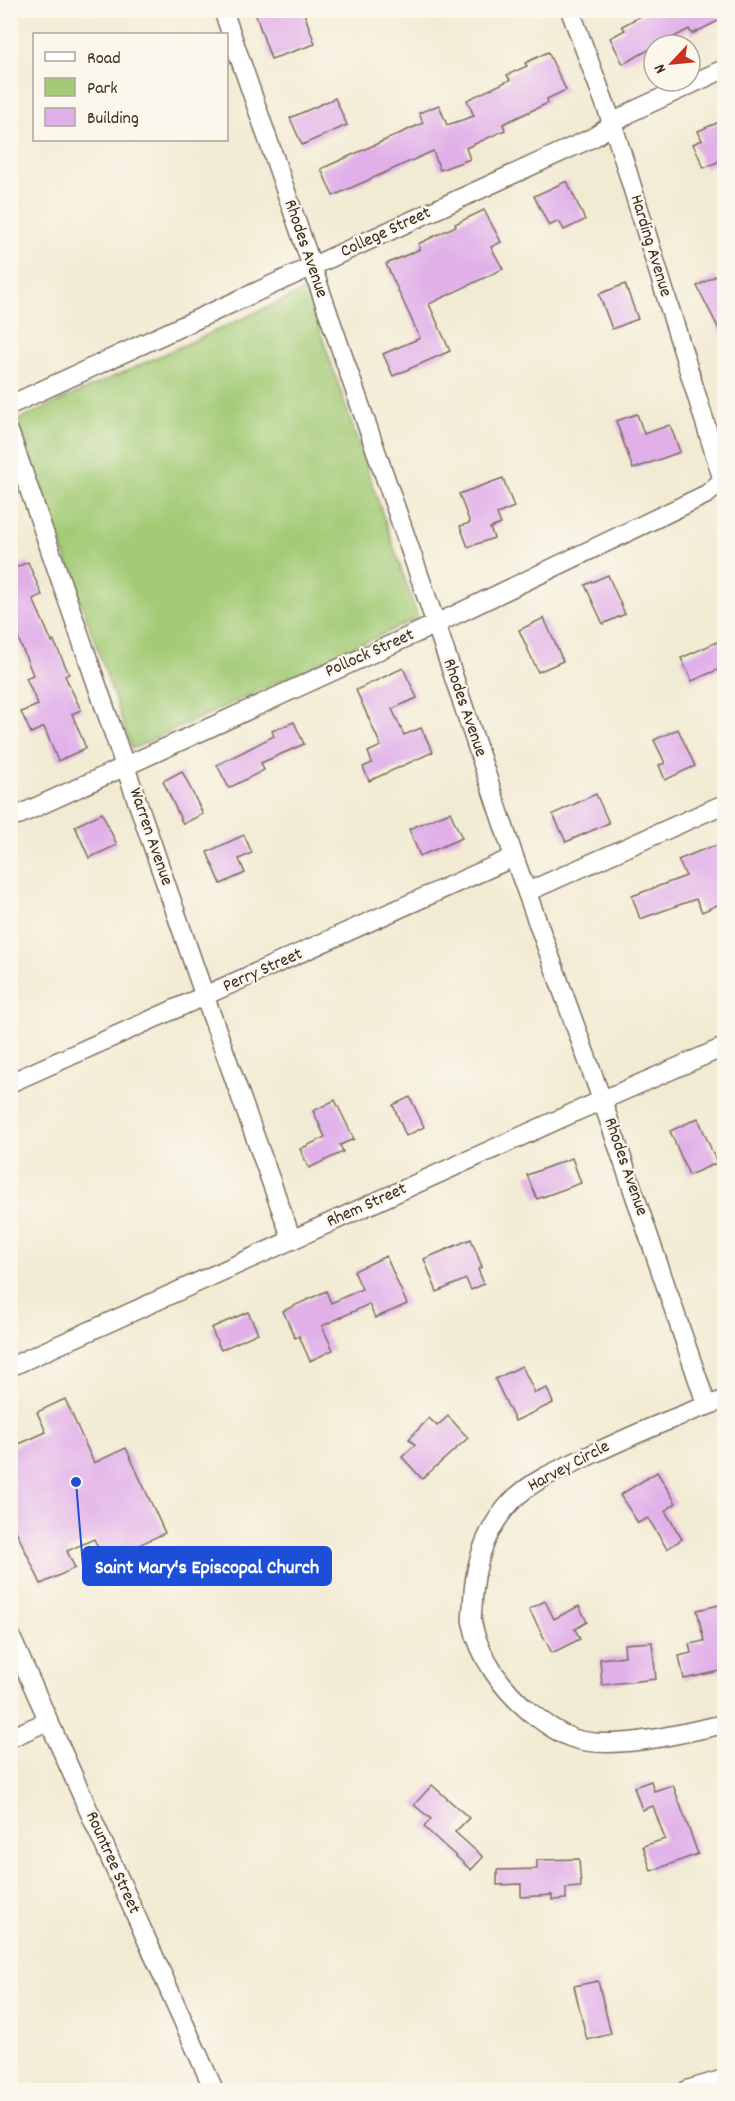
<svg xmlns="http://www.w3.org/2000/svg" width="735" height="2101" viewBox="0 0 735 2101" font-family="Dekko,sans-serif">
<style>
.green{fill:#a3cb76;stroke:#6f7a4a;stroke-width:1.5}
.building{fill:#e1b0e9}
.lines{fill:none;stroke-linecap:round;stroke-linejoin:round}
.street-casing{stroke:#7b6e5e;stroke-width:21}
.street{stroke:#fff;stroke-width:18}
.labels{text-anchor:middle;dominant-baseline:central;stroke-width:4.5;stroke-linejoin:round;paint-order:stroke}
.street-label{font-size:18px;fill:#3b2a1e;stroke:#fbf7ec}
.leader{fill:none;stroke:#1d4ed8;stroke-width:2}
.callout-dot{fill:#1d4ed8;stroke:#fbf7ec;stroke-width:2}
.callout{fill:#1d4ed8;stroke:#1d4ed8;stroke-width:2}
.callout-label{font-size:20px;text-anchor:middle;font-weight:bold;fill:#fff}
</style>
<rect width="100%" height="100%" fill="#fbf7ec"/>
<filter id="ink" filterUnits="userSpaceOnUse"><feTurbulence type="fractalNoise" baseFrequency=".0167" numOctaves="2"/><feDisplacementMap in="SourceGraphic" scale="12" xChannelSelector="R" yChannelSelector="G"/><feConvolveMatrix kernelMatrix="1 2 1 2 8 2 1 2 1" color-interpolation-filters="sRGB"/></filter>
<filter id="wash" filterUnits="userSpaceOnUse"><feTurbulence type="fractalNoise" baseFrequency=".008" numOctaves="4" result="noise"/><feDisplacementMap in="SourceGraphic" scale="24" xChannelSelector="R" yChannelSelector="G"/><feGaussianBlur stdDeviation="1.35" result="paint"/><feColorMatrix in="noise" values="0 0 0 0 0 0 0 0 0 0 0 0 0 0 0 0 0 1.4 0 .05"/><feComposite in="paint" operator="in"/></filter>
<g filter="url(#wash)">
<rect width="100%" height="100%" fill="#f2ebd4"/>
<polygon class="green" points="306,290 418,618 132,749 18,420"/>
<g id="blocks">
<g class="building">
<polygon points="254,10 303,10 315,44 271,59"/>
<polygon points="652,10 724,10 724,18 692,34 689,29 659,45 654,45 654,47 623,64 610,38 625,30 622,26"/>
<polygon points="548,52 566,90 547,99 548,103 503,124 505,130 466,148 470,159 440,170 433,151 333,196 321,169 423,123 419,113 439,105 447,125 474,116 467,100 510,80 507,75 527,66 525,63"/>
<polygon points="335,98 347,125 302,145 290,118"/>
<polygon points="724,120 724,159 704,168 693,144 702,140 698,131"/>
<polygon points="567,181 585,220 564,230 559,221 549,226 534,196"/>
<polygon points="484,210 501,242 491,247 503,269 429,304 450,351 393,376 383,354 420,338 386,264 420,249 418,244 456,226 455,224"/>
<polygon points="715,276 724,294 724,339 697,286"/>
<polygon points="625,284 638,319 612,329 599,294"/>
<polygon points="637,414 644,434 670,425 680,452 633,469 616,421"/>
<polygon points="503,478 514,507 497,514 501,524 490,528 494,538 468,547 460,526 470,523 459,494"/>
<polygon points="28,562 42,595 33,599 52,642 54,641 69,674 65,676 81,710 72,714 86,748 58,761 44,727 31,733 21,712 38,705 26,678 33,675 10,618 10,570"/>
<polygon points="608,575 625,614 603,624 585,585"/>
<polygon points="544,618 563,661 538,672 519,630"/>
<polygon points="724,639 724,667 692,681 681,658"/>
<polygon points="403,668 417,698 392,709 404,735 421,728 433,752 369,781 363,767 372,763 368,752 381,746 356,690"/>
<polygon points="294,722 304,744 261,763 264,770 229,788 217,765 274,736 272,731"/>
<polygon points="678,729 695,766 665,780 659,765 665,763 654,740"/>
<polygon points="182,771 203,814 183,824 163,781"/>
<polygon points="596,794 609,823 566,842 553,814"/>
<polygon points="450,812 462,838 420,856 409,829"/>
<polygon points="102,813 117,845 89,858 75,826"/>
<polygon points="244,835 252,853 239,859 245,873 221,884 207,852"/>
<polygon points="724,843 724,902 702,912 696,899 640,919 632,896 686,876 678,860 702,850"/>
<polygon points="410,1097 424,1127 406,1136 393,1105"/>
<polygon points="335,1100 354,1139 340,1145 343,1152 309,1168 300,1149 325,1137 313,1111"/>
<polygon points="698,1118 717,1163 689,1175 670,1131"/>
<polygon points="572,1158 581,1183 537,1199 527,1175"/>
<polygon points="471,1239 482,1267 478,1269 484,1284 471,1290 466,1279 437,1292 424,1259"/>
<polygon points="386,1256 407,1304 375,1318 369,1304 322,1326 333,1350 310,1361 299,1336 295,1338 283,1311 326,1291 331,1303 362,1289 354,1271"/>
<polygon points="248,1312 258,1333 221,1350 211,1328"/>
<polygon points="522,1366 535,1393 547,1388 553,1403 515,1421 495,1379"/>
<polygon points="65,1399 94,1463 126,1448 165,1533 104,1561 94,1539 67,1551 75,1568 41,1584 10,1518 10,1448 46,1432 37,1412"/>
<polygon points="448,1416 468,1438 422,1479 402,1457 415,1445 409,1439 429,1418 437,1426"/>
<polygon points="657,1472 676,1503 665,1511 682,1539 667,1549 648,1518 638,1523 620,1495"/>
<polygon points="545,1601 554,1619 579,1606 587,1622 575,1629 580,1639 552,1653 529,1609"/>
<polygon points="724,1604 724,1670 684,1679 679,1656 691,1653 689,1644 704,1641 697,1610"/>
<polygon points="652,1642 656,1679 602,1685 600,1659 625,1656 624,1644"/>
<polygon points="651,1781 654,1791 673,1785 698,1854 651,1871 643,1846 665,1839 653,1806 642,1810 634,1787"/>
<polygon points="432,1785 469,1818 455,1832 483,1857 471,1870 424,1827 431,1819 414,1805"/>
<polygon points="579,1859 581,1887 566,1888 566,1899 552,1900 552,1895 521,1897 521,1884 497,1885 497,1870 537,1869 537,1860"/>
<polygon points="598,1981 611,2034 587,2040 574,1986"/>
</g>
</g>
</g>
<g filter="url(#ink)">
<use href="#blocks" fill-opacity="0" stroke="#7b6e5e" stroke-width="1.5"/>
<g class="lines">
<defs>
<g id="street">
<polyline points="223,10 436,624 514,857 602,1100 707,1406"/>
<polyline points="570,10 613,125 724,484"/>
<polyline points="10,405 594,137 631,112 724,69"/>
<polyline points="10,434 205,997 292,1240"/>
<polyline points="10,819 436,624 707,494 724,479"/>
<polyline points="527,892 724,804"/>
<polyline points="10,1083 514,857"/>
<polyline points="10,1367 575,1112 724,1047"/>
<path d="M724,1400C677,1415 631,1436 586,1457C561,1469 532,1480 512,1501C486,1528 475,1562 473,1599C473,1607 471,1615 472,1622C479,1657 503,1690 530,1712C543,1722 556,1732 572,1738C612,1752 683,1733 724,1724"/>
<polyline points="10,1635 214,2090"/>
<polyline points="10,1738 48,1721"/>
<polyline points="687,2090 724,2079"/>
</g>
</defs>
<use href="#street" class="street-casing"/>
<use href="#street" class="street"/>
</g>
</g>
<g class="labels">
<g class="street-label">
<text transform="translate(386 233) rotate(-25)">College Street</text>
<text transform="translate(650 246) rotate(73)">Harding Avenue</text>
<text transform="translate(305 249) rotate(71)">Rhodes Avenue</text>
<text transform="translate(370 654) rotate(-24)">Pollock Street</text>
<text transform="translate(464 708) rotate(71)">Rhodes Avenue</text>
<text transform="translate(150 837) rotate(71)">Warren Avenue</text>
<text transform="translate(263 971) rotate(-24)">Perry Street</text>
<text transform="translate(625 1167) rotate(71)">Rhodes Avenue</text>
<text transform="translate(367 1206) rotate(-24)">Rhem Street</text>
<text transform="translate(569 1467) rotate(-28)">Harvey Circle</text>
<text transform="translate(112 1863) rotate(66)">Rountree Street</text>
</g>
</g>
<path class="leader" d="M76 1482L83 1566"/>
<circle class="callout-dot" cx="76" cy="1482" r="6"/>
<rect class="callout" x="83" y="1547" width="248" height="38" rx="6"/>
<g class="callout-label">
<text x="207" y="1573">Saint Mary's Episcopal Church</text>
</g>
<rect width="735" height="2101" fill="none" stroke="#fbf7ec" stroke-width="36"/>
<rect x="33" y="33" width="195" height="108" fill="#fbf7ec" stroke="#aea59a" stroke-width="1.5"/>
<rect x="45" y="52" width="30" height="9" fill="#ffffff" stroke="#aea59a" stroke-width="1.5"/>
<text x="87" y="63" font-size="18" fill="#3b2a1e">Road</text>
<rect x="45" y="78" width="30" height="18" fill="#a3cb76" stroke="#aea59a" stroke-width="1.5"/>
<text x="87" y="93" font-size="18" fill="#3b2a1e">Park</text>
<rect x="45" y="108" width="30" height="18" fill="#e1b0e9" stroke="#aea59a" stroke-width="1.5"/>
<text x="87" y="123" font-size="18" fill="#3b2a1e">Building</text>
<g transform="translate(672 63) rotate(244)"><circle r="28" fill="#fbf7ec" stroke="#aea59a" stroke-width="1.5"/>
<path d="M0-4.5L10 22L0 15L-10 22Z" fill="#c8321e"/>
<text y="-9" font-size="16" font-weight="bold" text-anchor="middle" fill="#3b2a1e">N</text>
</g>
</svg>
